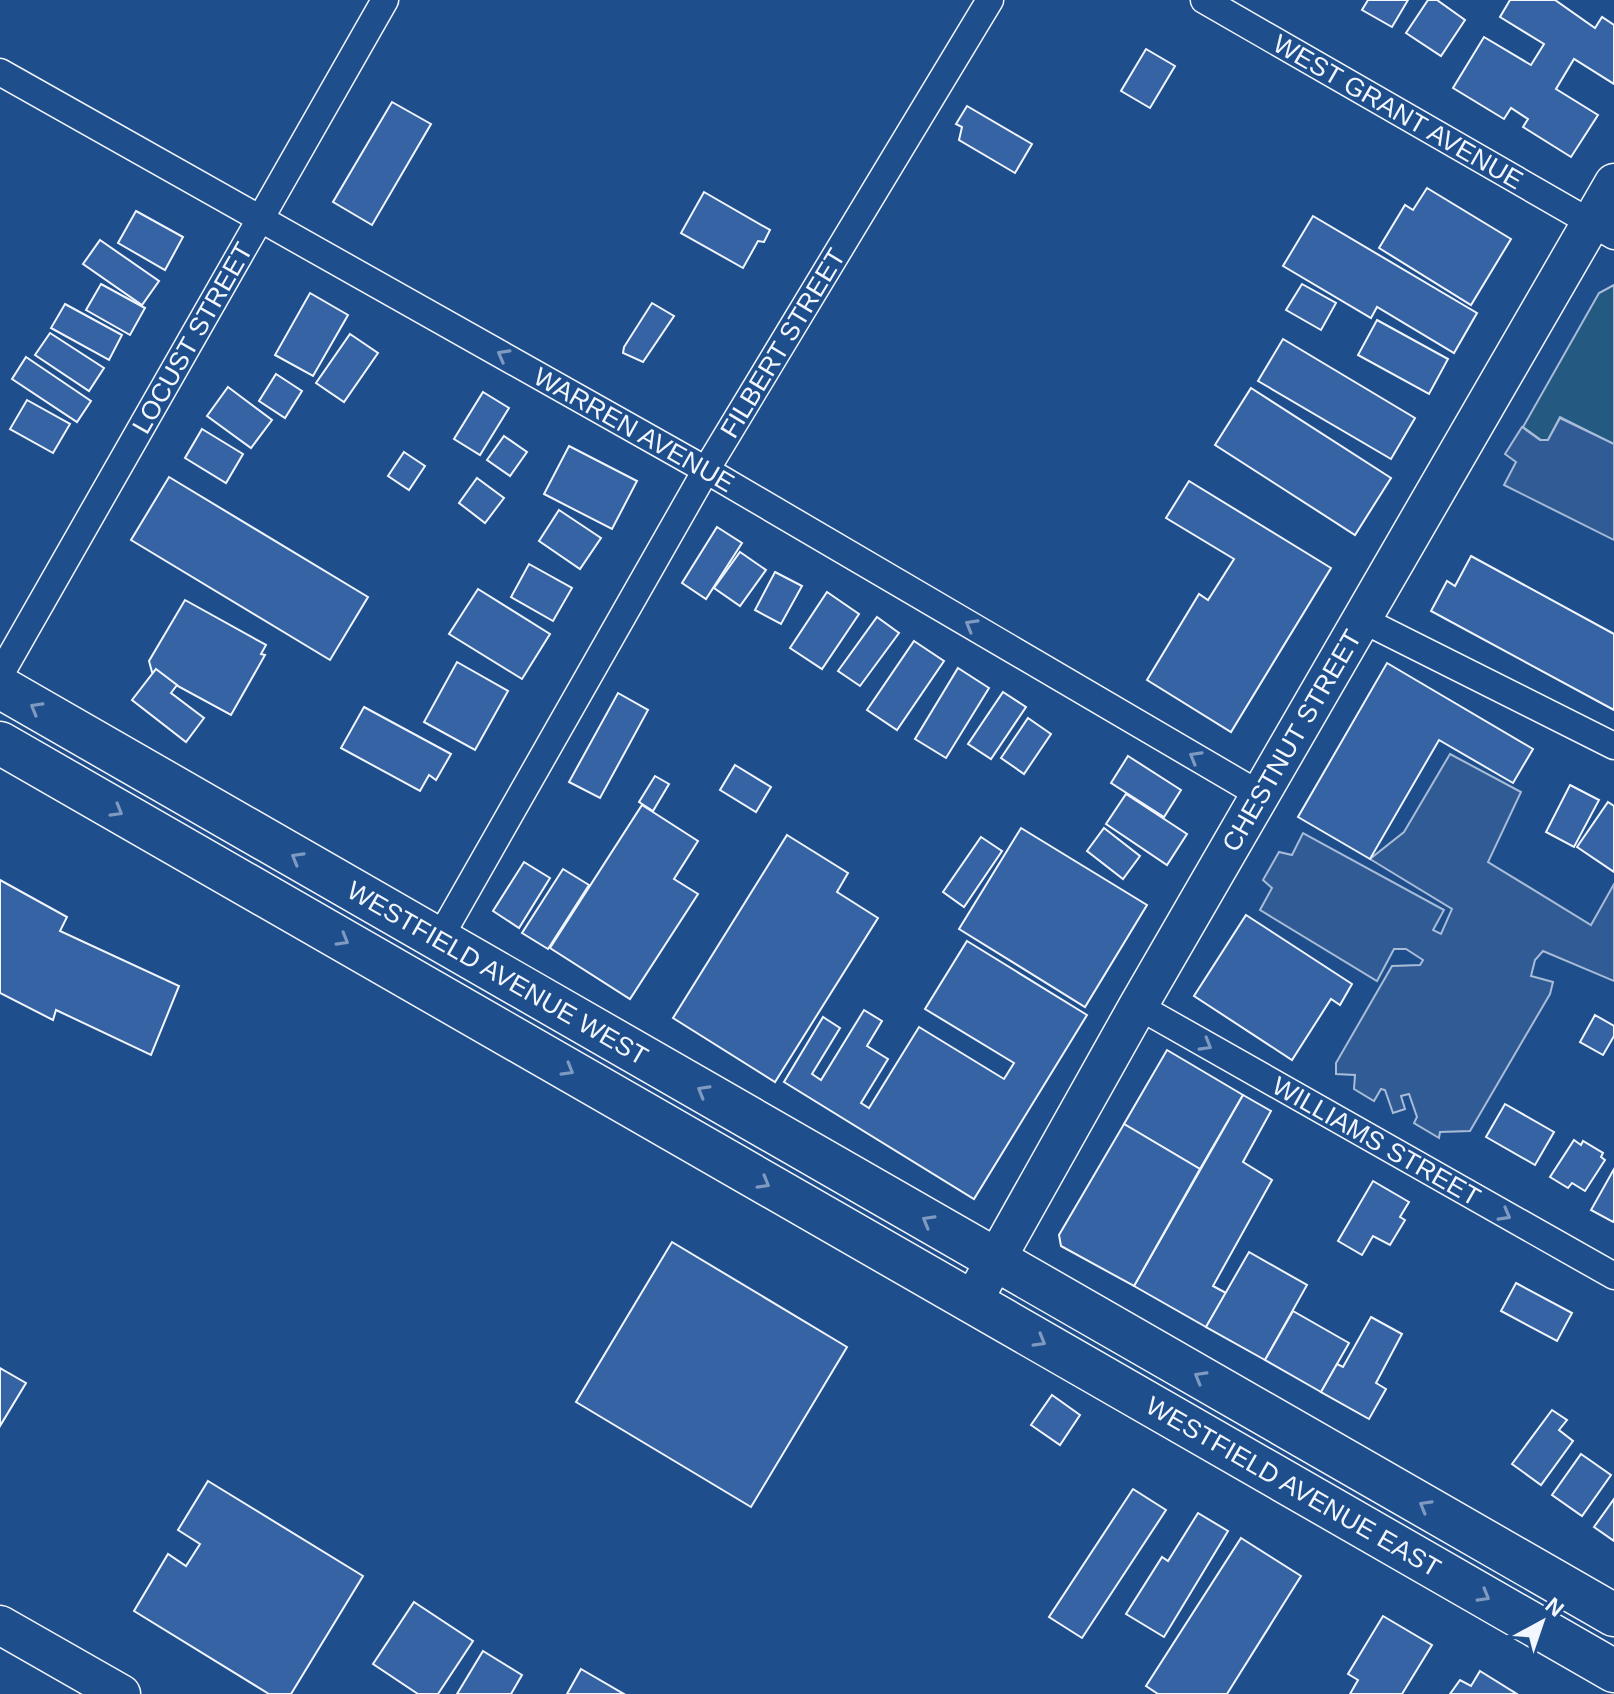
<svg xmlns="http://www.w3.org/2000/svg" width="1614" height="1694" viewBox="0 0 1614 1694" font-family="Helvetica,sans-serif">
<style>
.green{fill:#245a82;stroke:#a8bbd7;stroke-width:2}
.parking{fill:#305b95;stroke:#a8bbd7;stroke-width:2}
.building{fill:#3563a3;stroke:#f2f6ff;stroke-width:2}
.lines{fill:none;stroke-linecap:round;stroke-linejoin:round}
.street-casing{stroke:#f2f6ff;stroke-width:29}
.secondary-casing{stroke:#f2f6ff;stroke-width:41}
.primary-casing{stroke:#f2f6ff;stroke-width:45}
.street{stroke:#1f4e8c;stroke-width:26}
.secondary{stroke:#1f4e8c;stroke-width:38}
.primary{stroke:#1f4e8c;stroke-width:42}
.oneway{stroke:#7e9ac0}
.labels{text-anchor:middle;dominant-baseline:central;stroke-width:6;stroke-linejoin:round;paint-order:stroke}
.street-label{font-size:26px;fill:#f2f6ff;stroke:#1f4e8c}
</style>
<rect width="100%" height="100%" fill="#1f4e8c"/>
<polygon class="green" points="1614,285 1614,444 1560,417 1548,440 1541,440 1523,427 1599,293"/>
<g class="parking">
<polygon points="1560,418 1614,444 1614,540 1504,485 1516,462 1505,454 1522,427 1540,440 1548,440"/>
<polygon points="1450,754 1521,792 1488,862 1591,925 1614,884 1614,981 1543,951 1535,960 1531,976 1553,982 1550,994 1470,1131 1440,1132 1439,1138 1414,1123 1417,1117 1409,1094 1401,1096 1405,1109 1393,1113 1385,1090 1381,1089 1374,1101 1354,1089 1355,1075 1336,1074 1336,1063 1392,966 1420,965 1423,960 1406,949 1394,949 1377,981 1260,910 1272,888 1263,880 1279,852 1292,855 1303,833 1444,910 1433,930 1441,934 1452,909 1370,859 1404,832"/>
</g>
<g class="building">
<polygon points="1368,0 1408,0 1392,27 1362,10"/>
<polygon points="1428,0 1437,0 1465,20 1441,56 1406,33"/>
<polygon points="1510,0 1555,0 1595,28 1602,17 1614,25 1614,84 1574,59 1556,89 1598,115 1571,157 1523,127 1528,119 1511,108 1504,119 1453,88 1484,37 1531,65 1544,44 1500,17"/>
<polygon points="1146,49 1175,66 1150,108 1121,91"/>
<polygon points="392,102 431,124 372,225 333,202"/>
<polygon points="967,106 1032,144 1015,173 959,140 962,127 956,124"/>
<polygon points="1427,188 1511,239 1471,305 1379,248 1405,205 1413,210"/>
<polygon points="704,192 770,230 764,242 758,241 743,268 681,233"/>
<polygon points="136,211 183,237 165,270 118,243"/>
<polygon points="1313,216 1477,313 1454,353 1377,307 1371,318 1283,266"/>
<polygon points="100,240 159,281 142,305 83,264"/>
<polygon points="101,284 145,308 130,335 86,310"/>
<polygon points="1302,284 1336,303 1321,330 1286,310"/>
<polygon points="310,293 348,315 313,376 275,355"/>
<polygon points="652,303 674,316 643,362 623,353 624,347"/>
<polygon points="65,304 122,335 109,360 51,328"/>
<polygon points="1377,320 1448,359 1429,394 1358,355"/>
<polygon points="50,333 104,368 89,391 35,355"/>
<polygon points="350,334 378,353 344,402 316,383"/>
<polygon points="1283,339 1415,418 1391,459 1258,381"/>
<polygon points="26,357 91,401 77,422 12,379"/>
<polygon points="276,374 302,391 285,418 259,401"/>
<polygon points="228,387 272,420 251,448 207,416"/>
<polygon points="1251,388 1391,478 1355,535 1215,445"/>
<polygon points="483,392 509,408 480,455 454,439"/>
<polygon points="27,400 70,424 53,453 10,429"/>
<polygon points="202,429 243,454 226,483 185,458"/>
<polygon points="504,436 527,452 510,476 487,460"/>
<polygon points="569,446 637,481 612,529 544,494"/>
<polygon points="404,452 425,466 409,490 388,476"/>
<polygon points="169,477 368,597 330,660 131,540"/>
<polygon points="477,478 504,498 485,523 459,503"/>
<polygon points="1189,481 1331,568 1231,732 1147,680 1199,594 1208,600 1234,559 1166,518"/>
<polygon points="559,510 601,538 580,569 539,541"/>
<polygon points="717,527 742,543 706,599 682,583"/>
<polygon points="740,552 766,570 740,606 714,588"/>
<polygon points="1471,556 1614,634 1614,710 1431,611 1447,581 1455,586"/>
<polygon points="529,564 572,588 553,621 511,597"/>
<polygon points="775,572 802,586 781,624 755,610"/>
<polygon points="478,589 550,634 522,679 449,634"/>
<polygon points="827,592 859,614 822,669 790,648"/>
<polygon points="185,600 266,645 261,654 265,655 231,715 152,672 149,661"/>
<polygon points="877,617 899,633 860,686 838,671"/>
<polygon points="914,641 944,661 897,730 867,710"/>
<polygon points="457,662 508,691 475,750 424,722"/>
<polygon points="1387,663 1533,749 1513,783 1439,740 1370,859 1298,817"/>
<polygon points="958,668 989,688 946,758 915,739"/>
<polygon points="156,669 177,685 171,693 204,718 186,742 132,700"/>
<polygon points="1003,692 1026,707 991,759 968,744"/>
<polygon points="618,693 648,710 600,798 569,782"/>
<polygon points="364,707 451,754 436,780 429,775 420,791 341,748"/>
<polygon points="1028,718 1051,734 1024,774 1001,758"/>
<polygon points="1128,756 1181,790 1164,817 1111,783"/>
<polygon points="735,765 771,787 756,812 720,790"/>
<polygon points="655,776 669,784 653,811 639,802"/>
<polygon points="1570,785 1599,800 1574,847 1546,832"/>
<polygon points="1126,794 1187,834 1167,865 1106,824"/>
<polygon points="1608,802 1614,806 1614,872 1577,847"/>
<polygon points="642,805 698,841 674,879 698,894 630,999 550,948"/>
<polygon points="1021,828 1147,905 1085,1007 959,929"/>
<polygon points="1104,828 1140,856 1123,879 1087,851"/>
<polygon points="787,835 848,873 837,892 878,918 775,1082 673,1018"/>
<polygon points="981,837 1002,851 964,907 943,892"/>
<polygon points="524,862 550,878 519,928 493,911"/>
<polygon points="563,869 589,885 548,949 522,933"/>
<polygon points="0,880 67,917 60,931 179,986 151,1055 56,1010 53,1020 0,993"/>
<polygon points="1246,915 1352,984 1340,1005 1331,999 1292,1060 1194,996"/>
<polygon points="967,941 1087,1015 974,1199 784,1082 823,1017 840,1028 812,1074 821,1080 864,1010 882,1021 867,1046 888,1059 861,1103 869,1108 919,1027 1004,1079 1014,1063 925,1009"/>
<polygon points="1595,1015 1614,1026 1614,1036 1603,1055 1580,1042"/>
<polygon points="1167,1050 1243,1095 1200,1169 1124,1124"/>
<polygon points="1243,1095 1271,1111 1243,1162 1272,1180 1213,1286 1226,1293 1206,1327 1134,1286"/>
<polygon points="1505,1104 1554,1132 1535,1165 1486,1137"/>
<polygon points="1124,1124 1200,1169 1134,1286 1061,1246 1059,1235"/>
<polygon points="1574,1140 1581,1145 1583,1141 1603,1153 1601,1157 1605,1160 1585,1191 1572,1183 1568,1188 1550,1177"/>
<polygon points="1614,1169 1614,1220 1613,1222 1591,1210"/>
<polygon points="1373,1181 1409,1202 1400,1217 1405,1220 1390,1245 1373,1236 1362,1255 1338,1241"/>
<polygon points="672,1242 847,1347 751,1507 576,1402"/>
<polygon points="1249,1252 1307,1285 1265,1360 1206,1327"/>
<polygon points="1516,1283 1572,1313 1557,1341 1501,1311"/>
<polygon points="1293,1311 1349,1343 1321,1392 1265,1360"/>
<polygon points="1371,1317 1402,1334 1376,1383 1386,1389 1369,1419 1321,1392 1337,1364 1343,1367"/>
<polygon points="0,1368 26,1383 0,1426"/>
<polygon points="1052,1395 1080,1415 1060,1445 1031,1425"/>
<polygon points="1552,1410 1567,1420 1559,1430 1573,1441 1541,1485 1512,1464"/>
<polygon points="1581,1454 1611,1475 1582,1516 1552,1495"/>
<polygon points="208,1481 363,1576 291,1694 269,1694 134,1611 168,1554 186,1566 200,1544 178,1530"/>
<polygon points="1133,1489 1166,1510 1082,1638 1049,1617"/>
<polygon points="1614,1499 1614,1541 1594,1527"/>
<polygon points="1198,1513 1228,1531 1164,1637 1126,1614 1162,1557 1168,1561"/>
<polygon points="1241,1538 1301,1576 1227,1694 1158,1694 1146,1686"/>
<polygon points="414,1602 473,1641 438,1694 418,1694 373,1664"/>
<polygon points="1383,1616 1432,1645 1402,1694 1350,1694 1358,1680 1348,1674"/>
<polygon points="483,1651 522,1675 511,1694 457,1694"/>
<polygon points="581,1669 624,1694 567,1694"/>
<polygon points="1480,1671 1517,1694 1450,1694 1460,1680 1471,1686"/>
</g>
<g class="lines">
<defs>
<g id="street">
<path id="s1" d="M1204,0L1614,236"/>
<path id="s2" d="M0,72L706,470L1262,796"/>
<polyline points="1363,620 1614,746"/>
<path id="s3" d="M0,675L385,0"/>
<path id="s4" d="M439,939L706,470L990,0"/>
<path id="s5" d="M1138,1006L1614,1276"/>
</g>
<g id="secondary">
<path id="s6" d="M972,1302L1138,1006L1614,183"/>
<polyline points="0,1625 121,1694"/>
</g>
<g id="primary">
<path id="s7" d="M0,687L1614,1615"/>
<path id="s8" d="M0,743L1614,1671"/>
</g>
</defs>
<use href="#street" class="street-casing"/>
<use href="#secondary" class="secondary-casing"/>
<use href="#primary" class="primary-casing"/>
<use href="#street" class="street"/>
<use href="#secondary" class="secondary"/>
<use href="#primary" class="primary"/>
</g>
<defs><path id="oneway-chevron" d="M-2-3.5L2.5 0L-2 3.5" fill="none" stroke-width="1.6" stroke-linecap="round" stroke-linejoin="round" transform="scale(2)"/></defs>
<g class="oneway">
<use href="#oneway-chevron" transform="translate(503 355) rotate(-151)"/>
<use href="#oneway-chevron" transform="translate(971 625) rotate(-150)"/>
<use href="#oneway-chevron" transform="translate(36 708) rotate(-150)"/>
<use href="#oneway-chevron" transform="translate(1195 757) rotate(-150)"/>
<use href="#oneway-chevron" transform="translate(117 811) rotate(30)"/>
<use href="#oneway-chevron" transform="translate(297 858) rotate(-150)"/>
<use href="#oneway-chevron" transform="translate(343 940) rotate(30)"/>
<use href="#oneway-chevron" transform="translate(1206 1045) rotate(30)"/>
<use href="#oneway-chevron" transform="translate(568 1070) rotate(30)"/>
<use href="#oneway-chevron" transform="translate(703 1091) rotate(-150)"/>
<use href="#oneway-chevron" transform="translate(764 1183) rotate(30)"/>
<use href="#oneway-chevron" transform="translate(1505 1215) rotate(29)"/>
<use href="#oneway-chevron" transform="translate(928 1221) rotate(-150)"/>
<use href="#oneway-chevron" transform="translate(1040 1341) rotate(30)"/>
<use href="#oneway-chevron" transform="translate(1200 1377) rotate(-150)"/>
<use href="#oneway-chevron" transform="translate(1425 1506) rotate(-150)"/>
<use href="#oneway-chevron" transform="translate(1484 1596) rotate(30)"/>
</g>
<g class="labels">
<g class="street-label">
<text stroke="none"><textPath href="#s1" startOffset="224">WEST GRANT AVENUE</textPath></text>
<text stroke="none"><textPath href="#s3" startOffset="388">LOCUST STREET</textPath></text>
<text stroke="none"><textPath href="#s4" startOffset="688">FILBERT STREET</textPath></text>
<text stroke="none"><textPath href="#s2" startOffset="728">WARREN AVENUE</textPath></text>
<text stroke="none"><textPath href="#s6" startOffset="646">CHESTNUT STREET</textPath></text>
<text stroke="none"><textPath href="#s7" startOffset="574">WESTFIELD AVENUE WEST</textPath></text>
<text stroke="none"><textPath href="#s5" startOffset="274">WILLIAMS STREET</textPath></text>
<text stroke="none"><textPath href="#s8" startOffset="1492">WESTFIELD AVENUE EAST</textPath></text>
</g>
</g>
<g transform="translate(1542 1622) rotate(40)" stroke="#1f4e8c" stroke-width="6" paint-order="stroke">
<path d="M0-6L14 30L0 20L-14 30Z" fill="#f2f6ff"/>
<text y="-12" font-size="22" font-weight="bold" text-anchor="middle" fill="#f2f6ff">N</text>
</g>
</svg>
